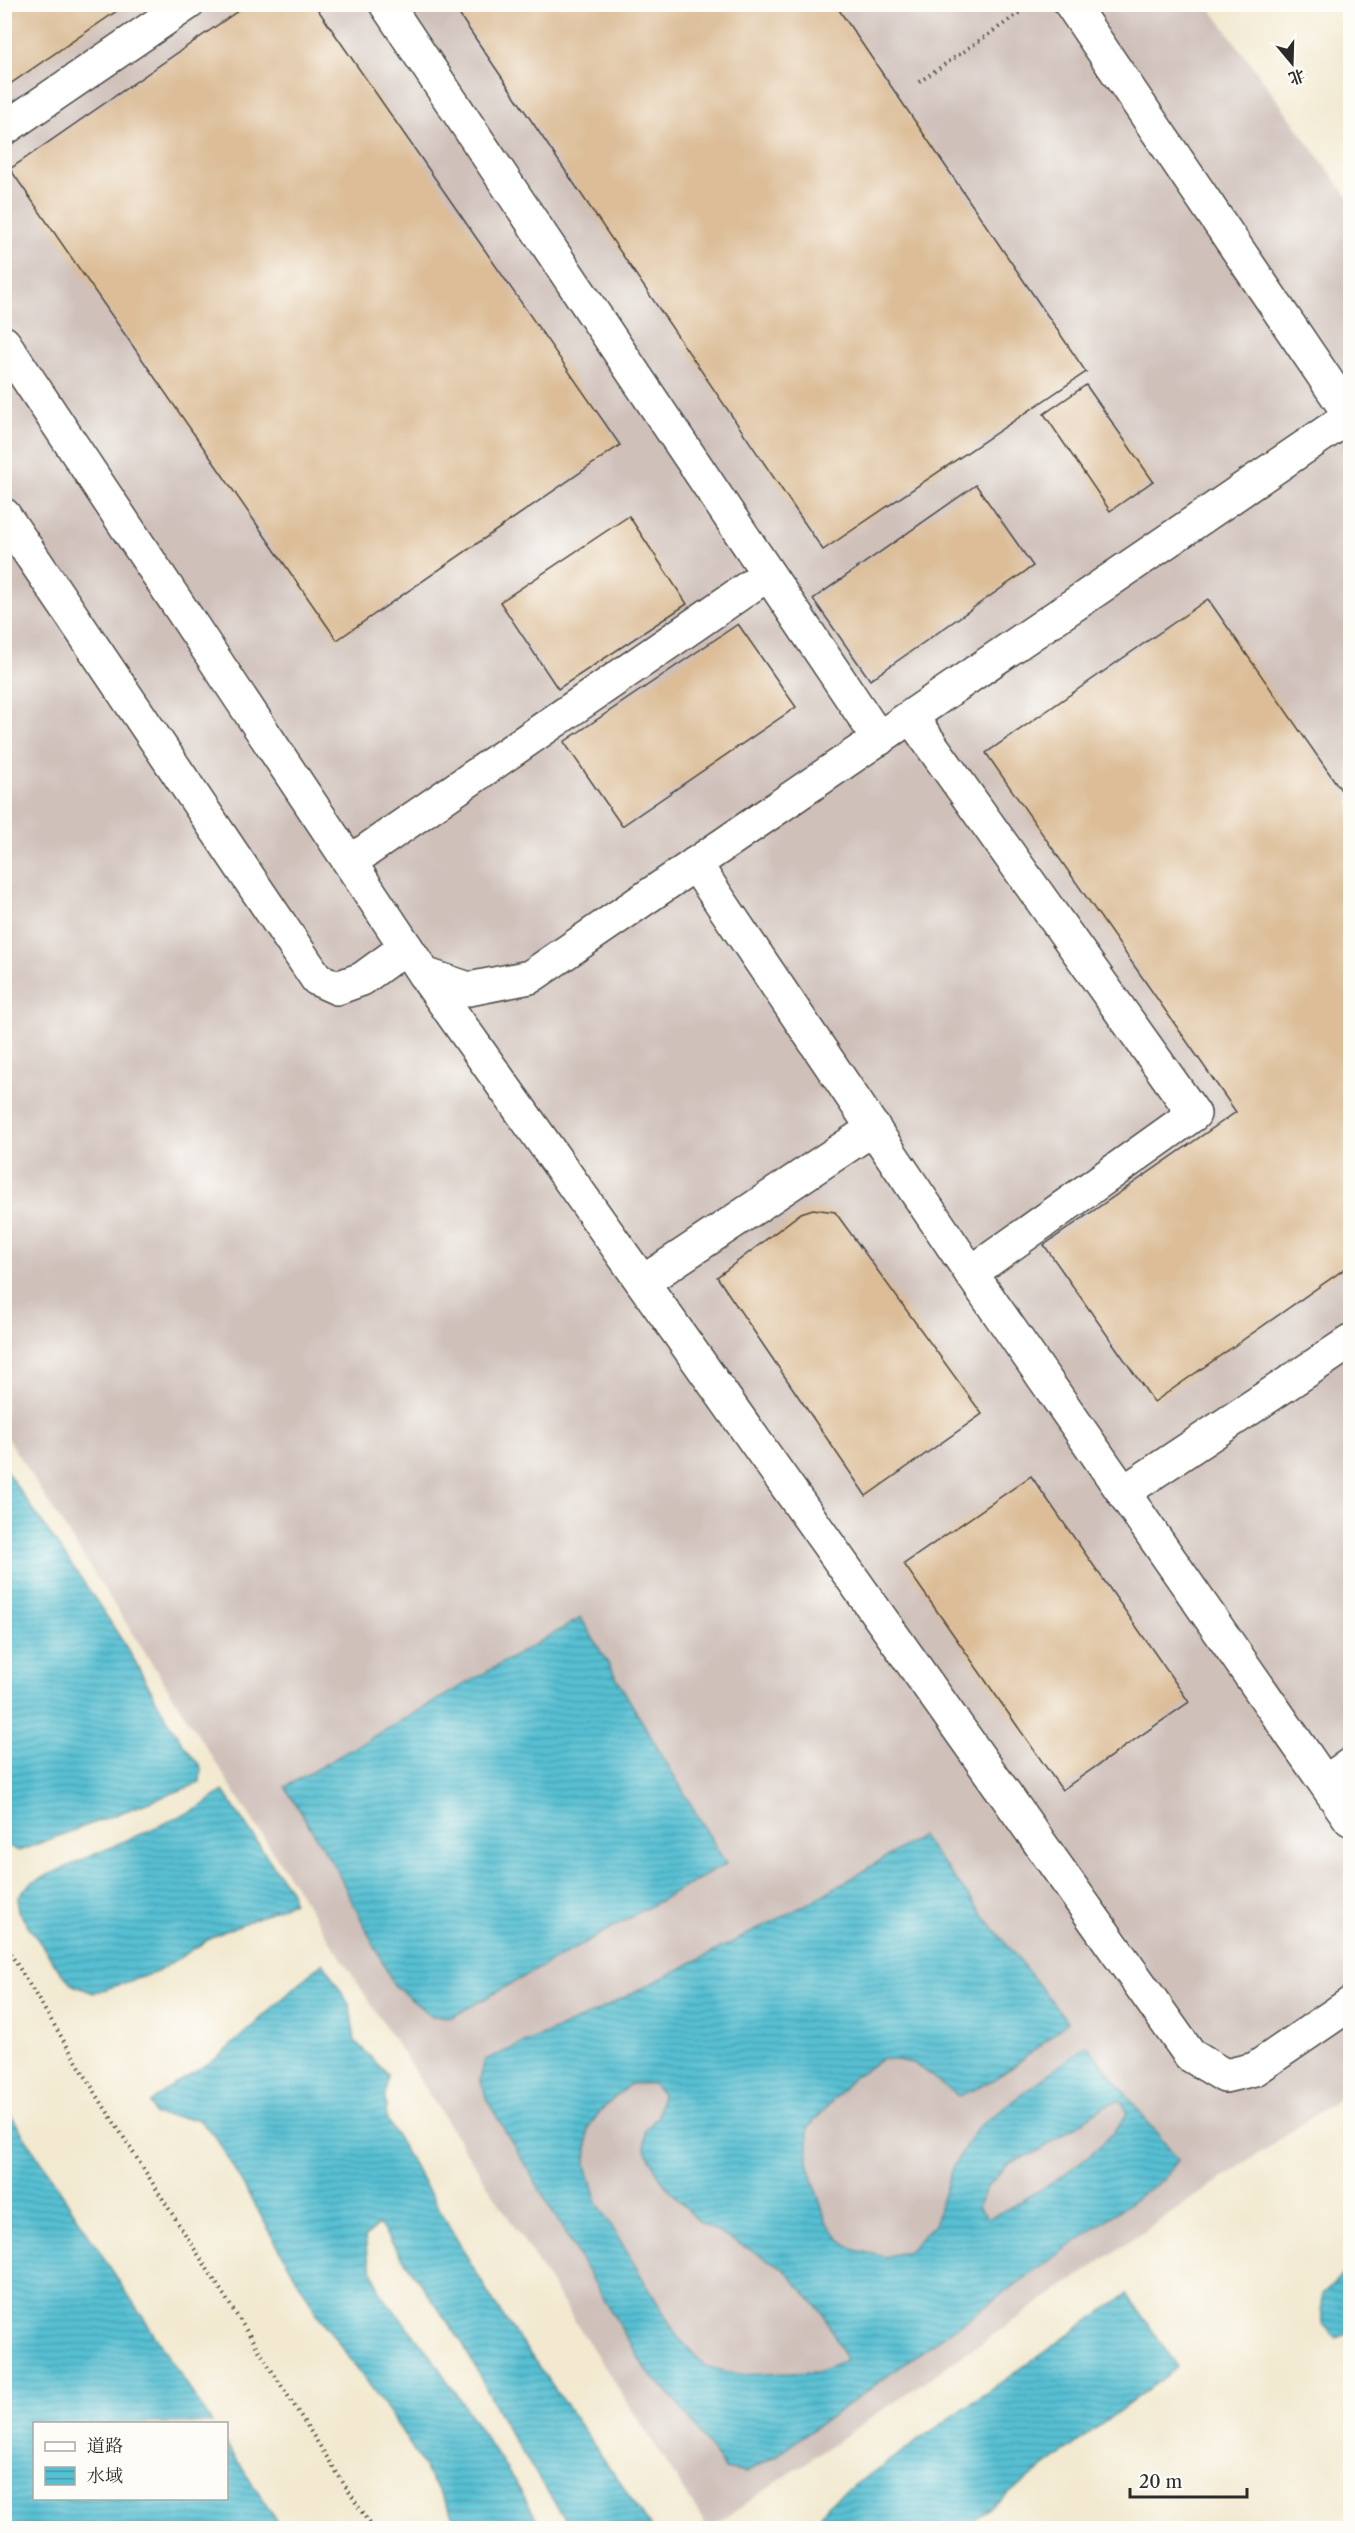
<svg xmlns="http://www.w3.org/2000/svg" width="1355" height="2533" viewBox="0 0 1355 2533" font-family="'Libre Caslon Text','Noto Serif SC',serif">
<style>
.industrial{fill:#cfc0ba}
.water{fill:url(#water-rules);stroke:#40767f;stroke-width:1.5;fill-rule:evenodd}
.building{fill:#dcbd98}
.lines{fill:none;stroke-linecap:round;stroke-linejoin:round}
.minor-casing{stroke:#494844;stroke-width:36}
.path{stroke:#494844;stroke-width:4;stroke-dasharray:1.5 4.5;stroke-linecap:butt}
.minor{stroke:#fff;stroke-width:33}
</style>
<defs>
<pattern id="water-rules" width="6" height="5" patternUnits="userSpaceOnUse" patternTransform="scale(1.5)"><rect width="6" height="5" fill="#56c0d3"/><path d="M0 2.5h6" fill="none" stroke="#479cab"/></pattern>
</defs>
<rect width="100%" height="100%" fill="#fdfcf7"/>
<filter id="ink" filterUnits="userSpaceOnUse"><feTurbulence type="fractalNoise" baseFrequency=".0167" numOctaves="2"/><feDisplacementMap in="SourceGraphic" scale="12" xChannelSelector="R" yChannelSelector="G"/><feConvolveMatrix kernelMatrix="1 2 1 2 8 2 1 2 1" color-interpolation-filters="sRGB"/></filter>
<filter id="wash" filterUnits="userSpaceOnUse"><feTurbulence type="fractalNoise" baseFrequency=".008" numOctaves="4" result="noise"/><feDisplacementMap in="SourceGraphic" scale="24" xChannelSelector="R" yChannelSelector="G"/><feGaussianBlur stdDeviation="1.35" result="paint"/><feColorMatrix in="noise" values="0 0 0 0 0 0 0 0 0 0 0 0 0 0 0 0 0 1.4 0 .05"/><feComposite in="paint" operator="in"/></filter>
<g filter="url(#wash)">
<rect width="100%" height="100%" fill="#f2e9d0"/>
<polygon class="industrial" points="5,5 1208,5 1350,200 1350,2091 710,2528 708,2528 5,1435"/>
<g class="water">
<path d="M5,1469C46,1531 93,1591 131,1655C154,1694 171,1732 201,1767L200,1783L19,1851L4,1844Z"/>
<polygon points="581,1618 726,1864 452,2017 431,2016 394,1985 336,1869 285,1787"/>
<polygon points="223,1791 291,1892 293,1902 214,1936 157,1972 94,1993 75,1986 61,1973 18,1911 18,1898 30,1883 197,1809"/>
<path d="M921,1836L1068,2022C1033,2050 1001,2082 958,2096L913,2063L883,2058L854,2077L808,2128V2162L817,2193L826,2221L839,2238L855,2250L885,2257L908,2251L934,2225L952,2168L977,2128L1087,2045L1178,2160L1164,2179L778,2454L746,2473L725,2469L681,2407L644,2367L487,2100L480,2079L485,2060L588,2016L813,1901ZM630,2084H652L662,2093L658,2116L645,2131V2149L661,2180L700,2223L782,2267L823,2313L846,2360L817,2372L740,2375L705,2366L677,2336L596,2200L586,2165L588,2128L601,2110ZM1120,2101L1127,2113C1107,2152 1028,2200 988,2218L978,2207L987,2187L1008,2164L1039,2151L1108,2104Z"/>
<polygon points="323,1962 350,2006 355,2041 388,2075 385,2096 387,2120 494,2303 652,2528 571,2528 507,2429 463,2344 379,2224 365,2237 367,2255 381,2294 430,2355 515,2482 542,2528 461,2528 393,2417 316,2312 215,2136 198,2119 155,2115 150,2103 169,2088 217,2058"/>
<polygon points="4,2105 212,2423 34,2424 34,2498 226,2498 227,2445 281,2528 5,2528"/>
<polygon points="1350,2269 1350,2333 1336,2338 1323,2324 1322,2294"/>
<polygon points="1127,2294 1178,2367 963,2528 823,2528 817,2521 829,2503"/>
</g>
<g id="blocks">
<g class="building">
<polygon points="4,4 127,4 4,88"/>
<polygon points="248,4 314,4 620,445 337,640 10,169"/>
<polygon points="452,4 835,4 1086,372 823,550"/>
<polygon points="1086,385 1153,481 1110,511 1044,414"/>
<polygon points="976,485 1033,566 870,680 813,599"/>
<polygon points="629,516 687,604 558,689 500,602"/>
<polygon points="1208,599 1350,803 1350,1265 1154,1402 1044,1245 1236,1112 986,753"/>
<polygon points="738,624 796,707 622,826 564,742"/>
<polygon points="813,1209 835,1212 982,1414 866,1496 717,1277 801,1213"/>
<polygon points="1031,1476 1189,1702 1062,1790 904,1564"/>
</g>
</g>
</g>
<g filter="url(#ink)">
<use href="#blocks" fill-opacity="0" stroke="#494844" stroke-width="1.5"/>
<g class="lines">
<defs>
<g id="minor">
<polyline points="386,4 879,739"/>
<polyline points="1071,4 1350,415"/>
<polyline points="4,129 187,4"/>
<polyline points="4,343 424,974 469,989 530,977 1350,416"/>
<polyline points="4,515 317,979 337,988 362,979 406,947"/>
<polyline points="912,718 1194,1114 971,1273"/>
<polyline points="350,862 768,574"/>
<polyline points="695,864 971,1273 1350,1819"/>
<polyline points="424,974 1190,2055 1225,2076 1255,2069 1350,2004"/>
<polyline points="643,1282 874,1128"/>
<polyline points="1124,1492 1350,1342"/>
<polyline points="1325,1782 1350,1765"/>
</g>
</defs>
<use href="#minor" class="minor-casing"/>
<g class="path">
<polyline points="919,82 1033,4"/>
<polyline points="4,1943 103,2105 372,2528"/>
</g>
<use href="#minor" class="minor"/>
</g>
</g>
<rect width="1355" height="2533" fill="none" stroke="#fdfcf7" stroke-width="24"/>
<rect x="33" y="2422" width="195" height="78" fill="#fdfcf7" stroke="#a9a8a5" stroke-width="1.5"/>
<rect x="45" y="2442" width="30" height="9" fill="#ffffff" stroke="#a9a8a5" stroke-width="1.5"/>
<text x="87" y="2452" font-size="18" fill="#2b2b2b">道路</text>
<rect x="45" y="2467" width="30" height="18" fill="url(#water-rules)" stroke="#a9a8a5" stroke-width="1.5"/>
<text x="87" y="2482" font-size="18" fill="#2b2b2b">水域</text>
<g transform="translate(1292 63) rotate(161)" stroke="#fdfcf7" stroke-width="4.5" paint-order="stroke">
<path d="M0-4.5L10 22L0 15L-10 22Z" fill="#2b2b2b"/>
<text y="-9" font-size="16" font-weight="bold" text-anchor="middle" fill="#2b2b2b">北</text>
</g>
<path d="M1130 2488v9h117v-9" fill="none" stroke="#2b2b2b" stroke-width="3"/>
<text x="1139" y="2488" font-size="18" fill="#2b2b2b" stroke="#fdfcf7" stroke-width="4.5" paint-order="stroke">20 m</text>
</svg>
